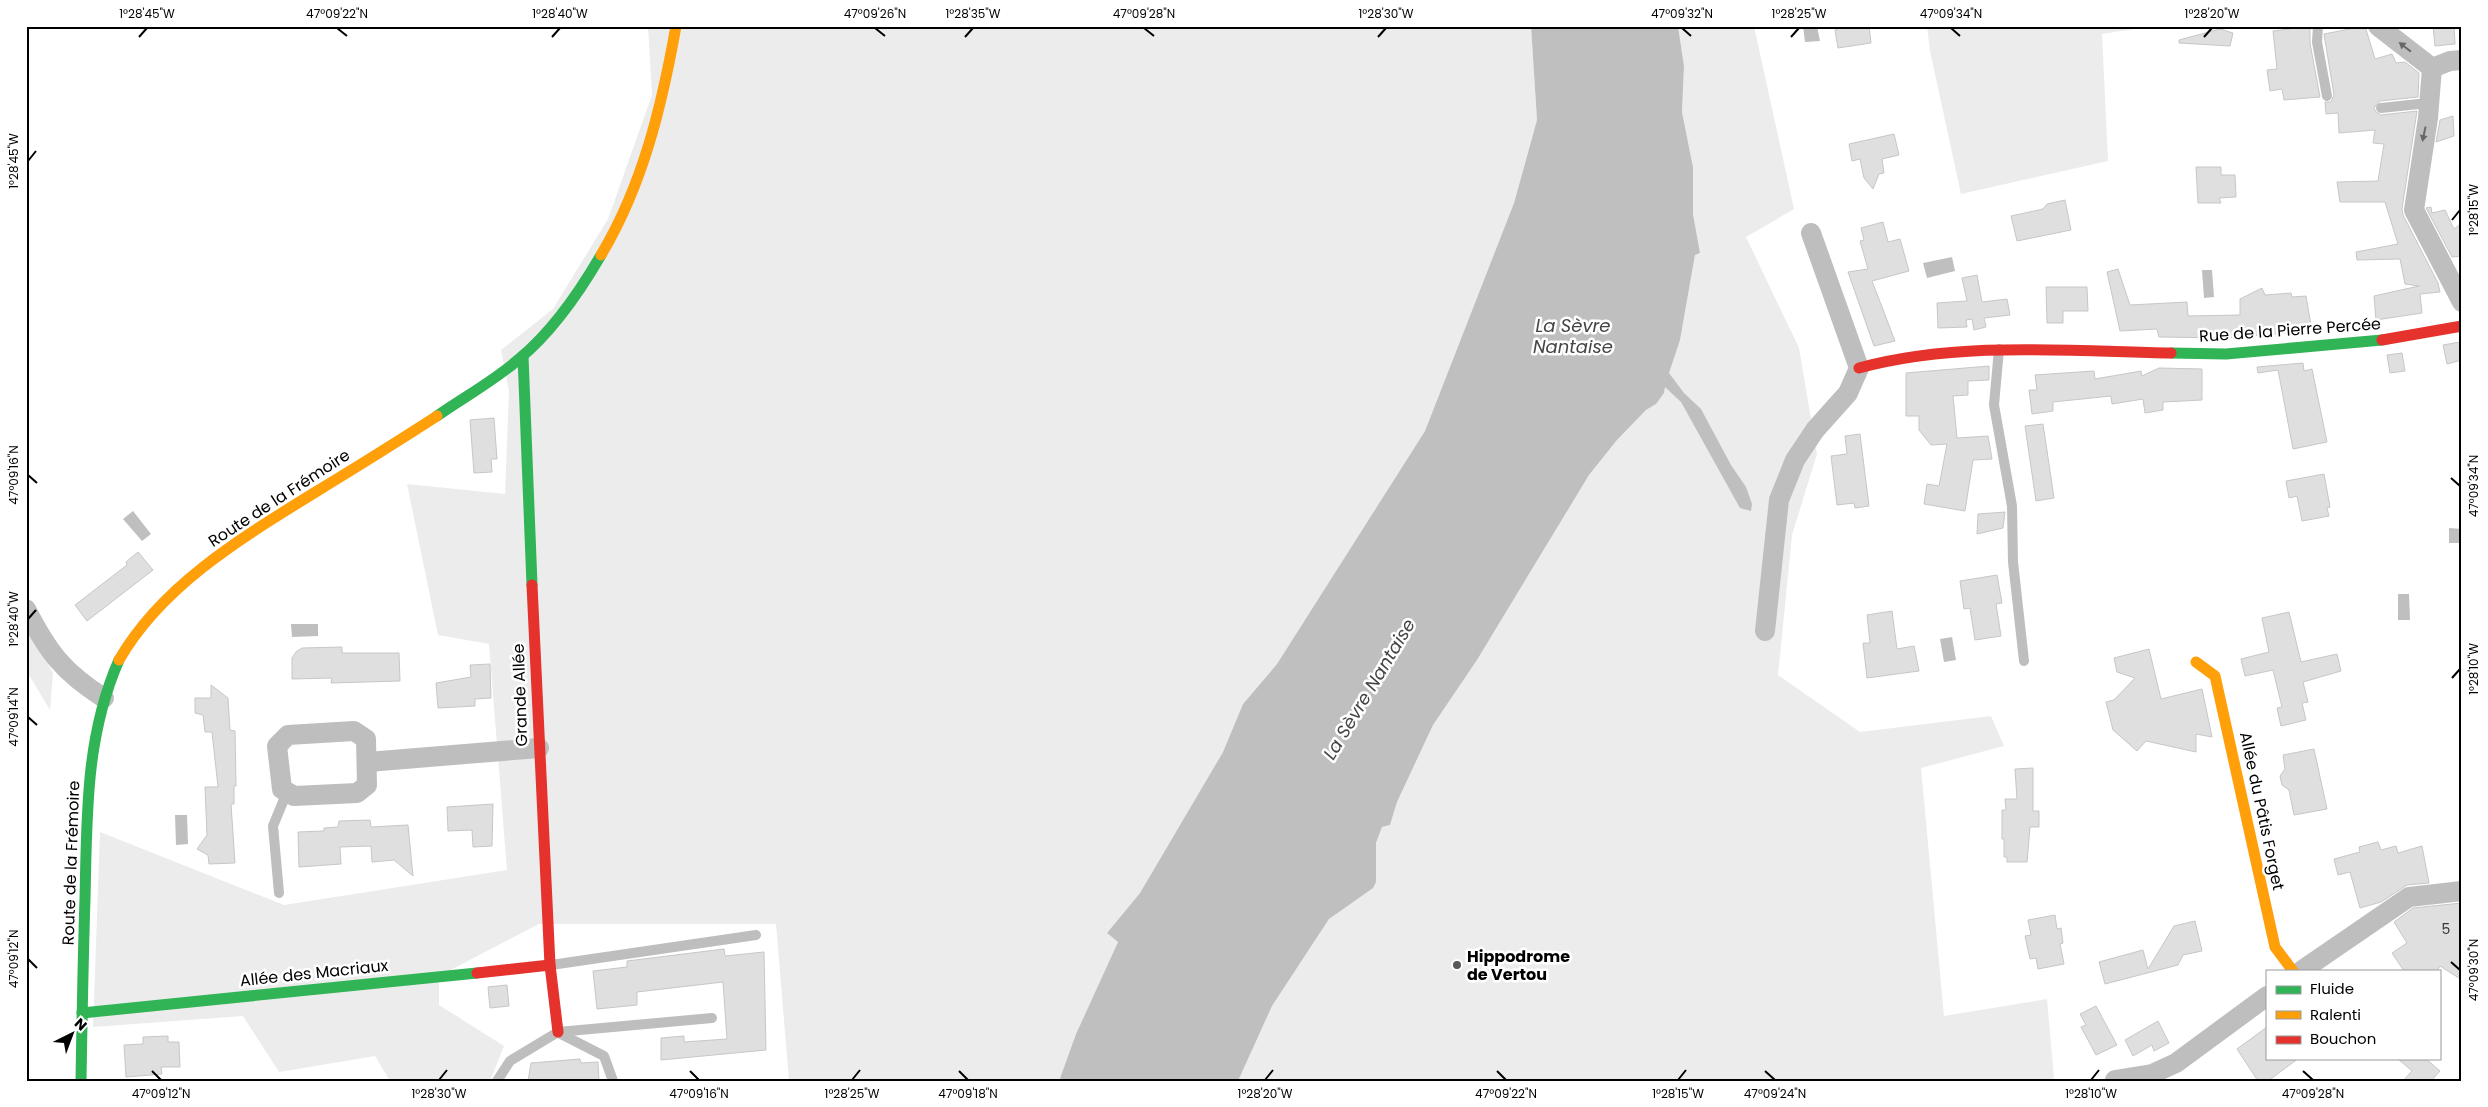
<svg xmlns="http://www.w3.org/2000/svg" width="2488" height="1107" viewBox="0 0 2488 1107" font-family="Poppins,sans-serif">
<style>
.green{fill:#ececec}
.water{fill:#bfbfbf}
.building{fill:#dfdfdf;stroke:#c7c7c7}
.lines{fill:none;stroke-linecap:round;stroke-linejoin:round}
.lane{stroke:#bebebe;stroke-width:10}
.street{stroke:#bebebe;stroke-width:20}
.fast{stroke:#30b455;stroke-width:11}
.slow{stroke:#ff9f0a;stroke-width:11}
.jam{stroke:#e5322d;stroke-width:11}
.oneway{fill:#686868}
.ticks{fill:none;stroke:#000;stroke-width:2}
.poi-dot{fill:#595959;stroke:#fff;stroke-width:2}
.labels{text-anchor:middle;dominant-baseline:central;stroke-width:5;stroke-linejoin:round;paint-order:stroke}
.number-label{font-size:14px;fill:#383838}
.street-label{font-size:16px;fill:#000;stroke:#fff}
.poi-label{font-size:16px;font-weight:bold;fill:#000;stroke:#fff;text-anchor:start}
.water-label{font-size:18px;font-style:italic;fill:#444;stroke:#fff}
.neatline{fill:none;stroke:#000;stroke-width:2}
.ticks-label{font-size:12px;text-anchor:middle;fill:#000}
</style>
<rect width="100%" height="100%" fill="#fff"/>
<g class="green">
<polygon points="648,26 1531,26 1537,120 1514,203 1425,431 1277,664 1243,704 1223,752 1140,893 1107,933 1118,942 1076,1034 1059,1081 789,1081 776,924 539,924 439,976 439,1005 504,1046 490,1081 390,1081 375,1056 279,1072 243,1016 93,1027 100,832 284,905 507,870 489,644 438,635 407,484 505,494 509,391 501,350 553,309 608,219 652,95"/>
<polygon points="1678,26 1754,26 1794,209 1746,237 1799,348 1817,454 1792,535 1778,675 1860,732 1991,716 2004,746 1921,768 1944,1016 2047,999 2054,1078 2048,1081 1238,1081 1272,1006 1329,919 1376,882 1376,843 1382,827 1390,825 1397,802 1433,725 1477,660 1589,475 1617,440 1646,410 1656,404 1680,340 1695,255 1700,253 1693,214 1693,167 1682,112 1684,66"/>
<polygon points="1927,26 2153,26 2102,34 2108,161 1961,194 1930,51"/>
<polygon points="26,624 53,673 50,710 26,670"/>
</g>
<g class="water">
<polygon points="1531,26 1678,26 1684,66 1682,112 1693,167 1693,214 1700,253 1695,255 1680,340 1669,373 1684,393 1701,409 1731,465 1746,487 1752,504 1751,511 1740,508 1681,402 1665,387 1664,393 1656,404 1646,410 1617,440 1589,475 1477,660 1433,725 1397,802 1390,825 1382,827 1376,843 1376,882 1373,888 1329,919 1272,1006 1238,1081 1059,1081 1076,1034 1118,942 1107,933 1140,893 1223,752 1243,704 1277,664 1425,431 1514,203 1537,120"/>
<polygon points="1803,26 1817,26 1820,41 1805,42"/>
<polygon points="1952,257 1955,271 1927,278 1923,263"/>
<polygon points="2202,270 2212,270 2214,297 2204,298"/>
<polygon points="133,511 151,534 142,541 123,519"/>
<polygon points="2449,528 2462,529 2462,543 2449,543"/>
<polygon points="2398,594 2409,594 2410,620 2398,620"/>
<polygon points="291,624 318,624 318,636 292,637"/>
<polygon points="1952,637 1956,660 1944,662 1940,639"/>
<polygon points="175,815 187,815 188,844 176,845"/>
</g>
<g class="building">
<polygon points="1844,26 1869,26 1871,43 1838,48 1835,30"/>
<polygon points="2290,26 2310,26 2310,43 2320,97 2284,100 2282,89 2270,91 2267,70 2277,69 2273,31 2290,29"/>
<polygon points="2365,26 2375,59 2392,54 2396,63 2405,62 2419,73 2418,97 2380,101 2374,108 2376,112 2381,115 2417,111 2402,209 2403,215 2438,283 2440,292 2420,294 2422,313 2376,320 2374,296 2419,286 2405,284 2400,259 2357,260 2356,252 2398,244 2385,202 2340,202 2337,182 2378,181 2384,144 2373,143 2375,130 2339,133 2338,113 2326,114 2325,102 2331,102 2334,95 2324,34"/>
<polygon points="2433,26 2454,26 2455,44 2435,46"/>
<polygon points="2220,29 2233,33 2230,46 2179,43 2179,40"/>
<polygon points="2453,116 2454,136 2436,142 2440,120"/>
<polygon points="1894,134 1899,155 1882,159 1884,173 1879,174 1873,189 1864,178 1860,159 1852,161 1849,144"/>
<polygon points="2196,167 2221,167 2221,175 2235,175 2236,197 2219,198 2221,203 2198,203"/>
<polygon points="2065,200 2071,230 2017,241 2011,216 2043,209 2047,204"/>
<polygon points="2431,207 2432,213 2445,210 2454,229 2462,223 2462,256 2452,257 2426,208"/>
<polygon points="1883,222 1888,242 1900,239 1909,271 1872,281 1895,341 1874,346 1848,272 1868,269 1860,241 1864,240 1861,228"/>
<polygon points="2118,269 2130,305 2187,302 2188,316 2240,315 2240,299 2262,288 2265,295 2291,293 2292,297 2306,296 2312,331 2225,338 2159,337 2157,329 2120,331 2107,272"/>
<polygon points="1977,275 1982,302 2007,299 2010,315 1984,318 1986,327 1974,330 1972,319 1966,320 1967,327 1938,328 1937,303 1967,301 1962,278"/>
<polygon points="2046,287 2087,287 2088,311 2063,311 2063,323 2047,323"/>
<polygon points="2460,342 2462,360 2447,364 2443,345"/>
<polygon points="2402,353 2405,371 2390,373 2387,355"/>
<polygon points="2303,363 2304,371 2312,369 2327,442 2293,449 2278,370 2258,373 2257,367"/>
<polygon points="1989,366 1989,380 1968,381 1968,395 1953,396 1957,438 1988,436 1992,459 1973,460 1965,511 1924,504 1927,484 1939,486 1947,444 1931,445 1919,430 1919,416 1906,416 1906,373"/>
<polygon points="2159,368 2202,369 2202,400 2163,402 2163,410 2145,413 2143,399 2112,404 2111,396 2053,402 2053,411 2032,414 2029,390 2037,390 2035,375 2094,371 2095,379 2141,371 2142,376"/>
<polygon points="494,418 497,459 491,459 492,472 474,473 470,420"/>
<polygon points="2043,424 2054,498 2036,501 2025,426"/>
<polygon points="1860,434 1869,506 1855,508 1854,503 1837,505 1831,456 1847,454 1845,436"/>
<polygon points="2324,474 2330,507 2327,508 2329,516 2302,521 2297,496 2289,498 2286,481"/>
<polygon points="2005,512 2003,528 1977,534 1978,514"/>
<polygon points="138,552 153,570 87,621 75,605 127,565 126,562"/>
<polygon points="1997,575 2002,603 1996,604 2001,636 1975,640 1970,608 1964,609 1960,581"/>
<polygon points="1892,611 1897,649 1914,646 1919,671 1867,678 1863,643 1870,643 1867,615"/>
<polygon points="2289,612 2301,662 2337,654 2341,671 2303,682 2308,702 2302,703 2306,720 2281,726 2277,708 2282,707 2273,670 2245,676 2241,659 2269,652 2262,618"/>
<polygon points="342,647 342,653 399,653 400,681 331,683 332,678 292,679 292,658 296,652 302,648"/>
<polygon points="2149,649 2161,699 2202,689 2212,737 2196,734 2196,752 2146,741 2137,751 2113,730 2106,702 2114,700 2135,678 2117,672 2114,658"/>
<polygon points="490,664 491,698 475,699 475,706 438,708 436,683 471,677 470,665"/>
<polygon points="211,685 228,698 230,730 235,731 236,786 234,786 234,804 231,804 235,863 209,864 208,855 197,849 207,835 205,787 218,787 212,732 205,732 203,715 195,713 195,698 211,698"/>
<polygon points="2314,749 2327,809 2294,815 2289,790 2282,785 2280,776 2285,769 2283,755"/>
<polygon points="2033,768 2033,811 2039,811 2039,827 2030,827 2027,862 2007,862 2007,857 2004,857 2004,839 2002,839 2002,810 2006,810 2005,799 2017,799 2015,769"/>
<polygon points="493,804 492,846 473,847 472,830 448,831 447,807"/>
<polygon points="370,820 371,827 408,825 413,876 394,860 372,862 371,846 340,847 341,864 299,867 298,832 324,831 324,828 338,827 339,821"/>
<polygon points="2378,842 2381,850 2396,846 2398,853 2422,846 2429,883 2407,885 2381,902 2360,908 2350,872 2338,875 2334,859 2360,852 2359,847"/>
<polygon points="2462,903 2462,980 2440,966 2437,971 2404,971 2392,953 2407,943 2394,922 2413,908"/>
<polygon points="2055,915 2057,929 2061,928 2063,943 2060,944 2064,964 2038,969 2036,958 2030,959 2025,936 2031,935 2028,920"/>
<polygon points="2195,921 2202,951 2183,955 2178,965 2105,984 2099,962 2143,950 2148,969 2174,926"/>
<polygon points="724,949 725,956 764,952 766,1050 661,1060 661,1038 684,1036 684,1042 727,1039 723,982 637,992 637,1005 597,1009 593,971 627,967 627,961"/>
<polygon points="507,985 509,1006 490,1008 488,987"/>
<polygon points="2096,1006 2117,1045 2096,1055 2081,1027 2086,1025 2080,1014"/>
<polygon points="2158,1021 2169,1043 2154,1051 2152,1045 2133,1056 2125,1040"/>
<polygon points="2267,1027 2267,1058 2299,1058 2268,1081 2258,1081 2237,1049"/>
<polygon points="168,1036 168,1042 179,1042 180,1067 161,1067 162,1074 126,1077 124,1045 143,1044 143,1037"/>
<polygon points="2397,1058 2425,1058 2440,1071 2431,1081 2403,1081 2412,1071"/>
<polygon points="580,1059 581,1063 598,1062 599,1081 528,1081 531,1063"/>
</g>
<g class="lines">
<g class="lane">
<polyline points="2318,26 2317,42 2327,96"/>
<polyline points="2381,108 2428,103"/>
<polyline points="1999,349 1994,405 2012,506 2013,562 2024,661"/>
<polyline points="279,893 273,826 287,792"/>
<polyline points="551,965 756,935"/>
<polyline points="559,1033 604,1056 613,1081"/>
<polyline points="497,1081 510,1061 558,1032 712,1018"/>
</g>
<g class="street">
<polyline points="2378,26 2432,68"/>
<polyline points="2432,68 2428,118 2414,210 2462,302"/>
<polyline points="2432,68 2450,61 2462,60"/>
<path d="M26,609C48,652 63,672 104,698"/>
<polyline points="1765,631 1779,500 1795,460 1815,430 1848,393 1859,368 1811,233"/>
<polygon points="354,731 366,739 367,785 357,793 294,796 282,789 277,746 288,735"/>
<polyline points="368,762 539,748"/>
<polyline points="2301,971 2409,897 2462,891"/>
<polyline points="2115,1080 2152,1074 2176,1063 2267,996"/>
</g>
<g class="fast">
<polyline points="2171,353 2226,354 2382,340"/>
<polyline points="523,356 532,585"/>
<path d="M437,416C464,397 494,381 519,359C553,331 579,293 601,255"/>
<polyline points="82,1013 477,973"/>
<path d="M81,1081C82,1020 83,959 85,899C87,817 85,737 119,660"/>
</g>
<g class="slow">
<path d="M601,255C643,185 662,105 676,26"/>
<path d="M119,660C162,585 243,537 314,493C355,468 397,442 437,416"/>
<polyline points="2196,662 2215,676 2275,947 2293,971"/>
</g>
<g class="jam">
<polyline points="2382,340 2462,326"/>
<path d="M1859,368C1960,341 2067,351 2171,353"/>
<polyline points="532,585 550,965 558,1032"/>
<polyline points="477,973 550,965"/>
</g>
</g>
<defs><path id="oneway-solid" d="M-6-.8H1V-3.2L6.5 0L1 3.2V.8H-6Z" transform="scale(1.25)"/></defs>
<g class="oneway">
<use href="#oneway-solid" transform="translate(2405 47) rotate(-142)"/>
<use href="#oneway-solid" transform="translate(2424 134) rotate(102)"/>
</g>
<path class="ticks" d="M337,28L347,36M875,28L885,36M1144,28L1154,36M1682,28L1691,36M1951,28L1960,36M139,37L147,28M552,37L560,28M965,37L973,28M1378,37L1386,28M1791,37L1799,28M2204,37L2212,28M28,161L36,151M2452,220L2460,210M28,475L37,483M2451,478L2460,486M28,619L36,610M2452,678L2460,669M28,717L37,725M28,959L37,968M2451,962L2460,970M152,1071L161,1080M690,1071L699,1080M959,1071L968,1080M1497,1071L1506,1080M1765,1071L1775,1080M2303,1071L2313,1080M439,1080L447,1070M852,1080L860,1070M1265,1080L1273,1070M1678,1080L1686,1070M2091,1080L2099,1070"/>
<circle class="poi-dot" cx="1457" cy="965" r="5"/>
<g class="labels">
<g class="number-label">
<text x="2446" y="929">5</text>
</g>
<g class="street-label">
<text transform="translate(2290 330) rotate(-4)">Rue de la Pierre Percée</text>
<text transform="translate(279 498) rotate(-33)">Route de la Frémoire</text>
<text transform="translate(520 695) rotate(-92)">Grande Allée</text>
<text transform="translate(2262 811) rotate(78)">Allée du Pâtis Forget</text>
<text transform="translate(71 863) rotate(-88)">Route de la Frémoire</text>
<text transform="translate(314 973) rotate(-6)">Allée des Macriaux</text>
</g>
<g class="poi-label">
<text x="1467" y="956">Hippodrome<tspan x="1467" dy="18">de Vertou</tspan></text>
</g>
<g class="water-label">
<text x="1573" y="325">La Sèvre<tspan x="1573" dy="21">Nantaise</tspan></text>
<text transform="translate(1369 689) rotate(-59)">La Sèvre Nantaise</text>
</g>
</g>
<rect width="2488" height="1107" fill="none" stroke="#ffffff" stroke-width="55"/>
<rect x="2266" y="970" width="175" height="90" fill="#ffffff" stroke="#999999"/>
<rect x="2276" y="986" width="25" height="8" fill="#30b455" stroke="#999999"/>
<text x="2310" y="994" font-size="15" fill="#000000">Fluide</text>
<rect x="2276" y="1011" width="25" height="8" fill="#ff9f0a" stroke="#999999"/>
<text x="2310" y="1020" font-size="15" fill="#000000">Ralenti</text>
<rect x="2276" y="1036" width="25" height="8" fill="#e5322d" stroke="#999999"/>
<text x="2310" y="1044" font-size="15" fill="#000000">Bouchon</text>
<g transform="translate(72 1034) rotate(42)" stroke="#ffffff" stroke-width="4" paint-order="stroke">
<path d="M0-4L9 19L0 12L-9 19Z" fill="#000000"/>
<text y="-8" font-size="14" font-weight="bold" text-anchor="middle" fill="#000000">N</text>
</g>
<rect x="28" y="28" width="2432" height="1052" class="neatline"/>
<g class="ticks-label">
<text x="147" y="18">1°28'45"W</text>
<text x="337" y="18">47°09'22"N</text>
<text x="560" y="18">1°28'40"W</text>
<text x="875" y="18">47°09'26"N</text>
<text x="973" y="18">1°28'35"W</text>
<text x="1144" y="18">47°09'28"N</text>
<text x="1386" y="18">1°28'30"W</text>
<text x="1682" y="18">47°09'32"N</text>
<text x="1799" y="18">1°28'25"W</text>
<text x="1951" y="18">47°09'34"N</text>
<text x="2212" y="18">1°28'20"W</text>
<text transform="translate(14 161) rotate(-90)" y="4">1°28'45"W</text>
<text transform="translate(2474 210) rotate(-90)" y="4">1°28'15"W</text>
<text transform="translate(14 475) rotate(-90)" y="4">47°09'16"N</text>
<text transform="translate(2474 486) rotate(-90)" y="4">47°09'34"N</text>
<text transform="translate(14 619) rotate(-90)" y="4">1°28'40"W</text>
<text transform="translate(2474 669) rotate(-90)" y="4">1°28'10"W</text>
<text transform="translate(14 717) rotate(-90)" y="4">47°09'14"N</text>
<text transform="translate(14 959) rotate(-90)" y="4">47°09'12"N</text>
<text transform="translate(2474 970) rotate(-90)" y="4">47°09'30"N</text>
<text x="161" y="1098">47°09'12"N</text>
<text x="439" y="1098">1°28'30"W</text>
<text x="699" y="1098">47°09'16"N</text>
<text x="852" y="1098">1°28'25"W</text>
<text x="968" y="1098">47°09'18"N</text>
<text x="1265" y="1098">1°28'20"W</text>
<text x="1506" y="1098">47°09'22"N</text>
<text x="1678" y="1098">1°28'15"W</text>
<text x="1775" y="1098">47°09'24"N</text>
<text x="2091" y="1098">1°28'10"W</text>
<text x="2313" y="1098">47°09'28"N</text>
</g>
</svg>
